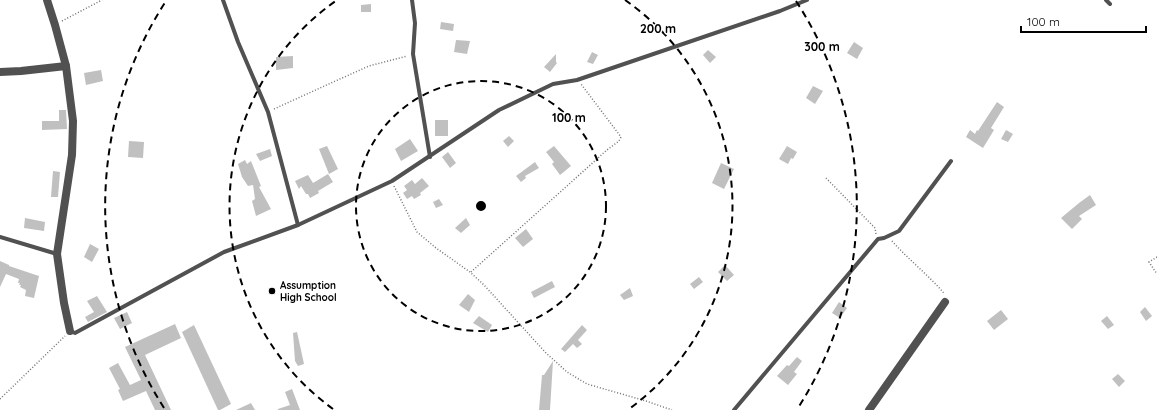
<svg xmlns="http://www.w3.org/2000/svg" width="1157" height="410" viewBox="0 0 1157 410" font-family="Quicksand,sans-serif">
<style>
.building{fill:#c0c0c0}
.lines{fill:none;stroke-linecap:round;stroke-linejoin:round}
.path{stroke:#737373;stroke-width:1.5;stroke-dasharray:1 2;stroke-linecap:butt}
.service{stroke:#515151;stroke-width:4}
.minor{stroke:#515151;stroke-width:8}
.ring{fill:none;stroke:#000;stroke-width:2;stroke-dasharray:7 5}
.poi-dot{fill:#000;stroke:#fff;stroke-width:1.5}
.labels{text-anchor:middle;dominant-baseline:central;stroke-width:3;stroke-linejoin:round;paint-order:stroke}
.poi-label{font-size:10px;font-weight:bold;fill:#000;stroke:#fff;text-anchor:start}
.centre{fill:#000;stroke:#fff;stroke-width:2}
.ring-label{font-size:12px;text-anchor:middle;font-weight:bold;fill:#000;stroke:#fff;stroke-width:3;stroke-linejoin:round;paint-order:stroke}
</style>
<rect width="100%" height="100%" fill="#fff"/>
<g class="building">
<polygon points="371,4 371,12 361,12 361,5"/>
<polygon points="441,22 454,24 453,31 440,29"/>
<polygon points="456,40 470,41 467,54 454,52"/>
<polygon points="854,42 863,48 857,59 847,53"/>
<polygon points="708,50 716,57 710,63 703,55"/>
<polygon points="592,52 598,55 593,64 587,62"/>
<polygon points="556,54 556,62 557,63 550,72 544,67"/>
<polygon points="293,56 293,68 276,70 276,57"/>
<polygon points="101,70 103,81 86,85 84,73"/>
<polygon points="813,86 823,91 815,104 806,98"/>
<polygon points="997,102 1004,107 991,128 994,130 983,148 966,137 970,130 975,134 977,130 978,131"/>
<polygon points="59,110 66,110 67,129 42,130 42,121 59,121"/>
<rect x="435" y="120" width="13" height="16"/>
<polygon points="1006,130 1013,134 1008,142 1001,139"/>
<polygon points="509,136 514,141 508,147 503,141"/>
<polygon points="410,139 418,151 401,161 395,149"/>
<polygon points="129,141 144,142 143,158 128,157"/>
<polygon points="327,146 338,169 329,174 319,149"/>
<polygon points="554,146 571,166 560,175 552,164 554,162 546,152"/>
<polygon points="787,146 797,152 793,159 791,158 788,164 779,159"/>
<polygon points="270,149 272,156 260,161 256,154"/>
<polygon points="448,152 456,163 450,168 442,157"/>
<polygon points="245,160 247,164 251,161 261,186 259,187 271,209 256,216 252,201 255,199 253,185 248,186 242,177 238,164"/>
<polygon points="535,162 539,168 525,176 526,178 521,182 516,176"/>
<polygon points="721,163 734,169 724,189 712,183"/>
<polygon points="53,171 60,172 58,197 51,197"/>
<polygon points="328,174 333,182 318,191 319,193 310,198 308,194 306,194 301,186 299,189 295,181 308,175 313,183"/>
<polygon points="422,178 429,186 420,193 421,195 414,199 412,196 407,199 403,193 407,190 404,186 412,180 415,184"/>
<polygon points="1090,195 1096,205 1079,216 1082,219 1072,229 1061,218 1079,203"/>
<polygon points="439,199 443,205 436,208 433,202"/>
<polygon points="25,218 45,222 44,231 24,228"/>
<polygon points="466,218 470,225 461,233 455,228"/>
<polygon points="526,229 533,239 523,247 515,238"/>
<polygon points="90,244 99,249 92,262 84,257"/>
<polygon points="0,261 9,265 9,266 39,276 34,298 25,296 26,290 20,287 21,285 19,285 20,283 18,283 19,279 6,274 0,287"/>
<polygon points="725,265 734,275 727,281 718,272"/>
<polygon points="699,277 703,282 694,289 690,284"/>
<polygon points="552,281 555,287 534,298 531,292"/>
<polygon points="630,288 633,296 624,300 620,295"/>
<polygon points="468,294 475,300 469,312 459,305"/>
<polygon points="97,296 107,312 88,322 85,317 94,312 87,301"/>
<polygon points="839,302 847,308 840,318 832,313"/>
<polygon points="1145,307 1152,316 1146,321 1140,312"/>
<polygon points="1001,310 1008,319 994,330 987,321"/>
<polygon points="127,312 132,323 120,329 114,318"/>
<polygon points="479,316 492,325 488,332 473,323"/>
<polygon points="1107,316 1114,325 1108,329 1101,321"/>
<polygon points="175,324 181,338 145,355 171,410 155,410 146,391 123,401 118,390 120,389 109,368 118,363 130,385 141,380 125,347"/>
<polygon points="194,325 231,404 220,410 218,410 182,332"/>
<polygon points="582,325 587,330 578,340 582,344 577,348 573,344 565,352 561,349"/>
<polygon points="297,332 304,364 298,366 295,361 293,333"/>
<polygon points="797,357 802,361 794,372 797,374 788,385 777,376 787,365 789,366"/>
<polygon points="553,361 550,410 539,410 542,375 544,375"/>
<polygon points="1118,374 1125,381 1119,387 1112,379"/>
<polygon points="292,389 300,410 278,410 278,409 290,405 285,392"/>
<polygon points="251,403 255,410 236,410"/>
</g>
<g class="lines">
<g class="path">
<polyline points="62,21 102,0"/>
<polyline points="274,109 331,83 369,66 407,56"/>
<polyline points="826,178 875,228 876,234"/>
<polyline points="394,186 417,232 436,248 470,272 484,285 546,353 567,372 587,384 646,401 672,410"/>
<path d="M892,241C908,259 927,274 943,292L944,294"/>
<polyline points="1157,257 1149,262 1157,274"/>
<polyline points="471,272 607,150 619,141 621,137 581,84"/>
<polyline points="0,399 65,336"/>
</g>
<g class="service">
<polyline points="223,0 238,42 268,112 298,225"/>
<polyline points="412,0 415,23 413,54 430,157"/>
<polyline points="1106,0 1110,4"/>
<polyline points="0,237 57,254"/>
<polyline points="70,331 75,333 224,252 298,225 392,181 499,110 553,84 577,80 780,11 807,0"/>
<polyline points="734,410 878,239 884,238 899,231 951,161"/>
</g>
<g class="minor">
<polyline points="47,0 55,25 66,66 73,121 72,155 57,254 64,303 70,331"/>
<polyline points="0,72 21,71 66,66"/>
<polyline points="869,410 945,302"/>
</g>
</g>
<g class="ring">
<circle cx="481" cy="206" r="125"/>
<path d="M333 409A251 251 0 0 1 337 0M625 0A251 251 0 0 1 629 409"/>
<path d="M164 408A376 376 0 0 1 166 1M796 1A376 376 0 0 1 798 408"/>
</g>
<circle class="poi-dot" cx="272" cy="291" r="4"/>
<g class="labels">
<g class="poi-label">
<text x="280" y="285">Assumption<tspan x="280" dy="12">High School</tspan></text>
</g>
</g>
<circle cx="481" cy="206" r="6" class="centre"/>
<g class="ring-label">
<text x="658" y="33">200 m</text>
<text x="822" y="51">300 m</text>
<text x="569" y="122">100 m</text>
</g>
<path d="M1021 26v6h125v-6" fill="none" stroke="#000000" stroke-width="2"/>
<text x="1027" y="26" font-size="12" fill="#000000" stroke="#ffffff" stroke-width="3" paint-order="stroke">100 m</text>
</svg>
